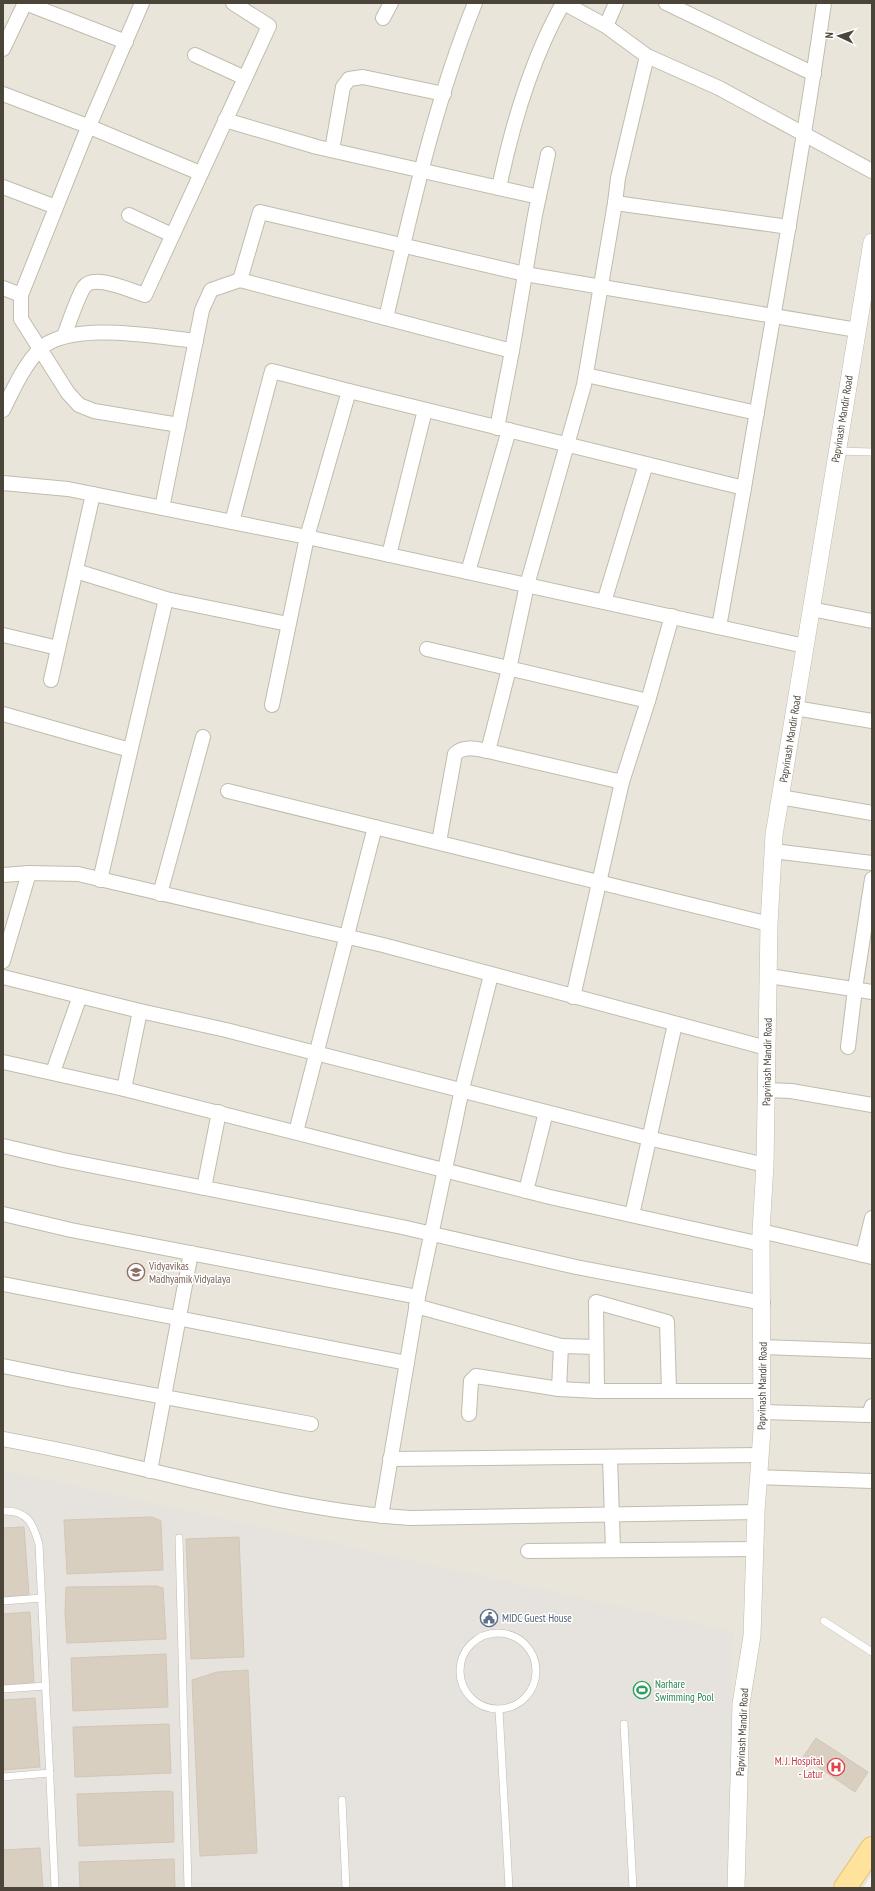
<svg xmlns="http://www.w3.org/2000/svg" width="875" height="1891" viewBox="0 0 875 1891" font-family="'PT Sans Narrow',sans-serif">
<style>
.residential{fill:#eae5da}
.industrial{fill:#e6e2dd}
.building{fill:#d8cfc1;stroke:#d3c7b4}
.lines{fill:none;stroke-linecap:round;stroke-linejoin:round}
.service-casing{stroke:#c2bbae;stroke-width:8}
.minor-casing{stroke:#c2bbae;stroke-width:16}
.tertiary-casing{stroke:#c2bbae;stroke-width:18}
.primary-casing{stroke:#e6c16a;stroke-width:24}
.service{stroke:#fff;stroke-width:7}
.minor{stroke:#fff;stroke-width:14}
.tertiary{stroke:#fff;stroke-width:17}
.primary{stroke:#ffe39c;stroke-width:22}
.labels{text-anchor:middle;dominant-baseline:central;stroke-width:3;stroke-linejoin:round;paint-order:stroke}
.street-label{font-size:11px;fill:#4b4439;stroke:#fff}
.education-label{font-size:11px;fill:#785e54;stroke:#fff;text-anchor:start}
.service-label{font-size:11px;fill:#4e5e75;stroke:#fff;text-anchor:start}
.leisure-label{font-size:11px;fill:#27864d;stroke:#fff;text-anchor:start}
.health-label{font-size:11px;fill:#be3a42;stroke:#fff;text-anchor:end}
</style>
<rect width="100%" height="100%" fill="#f6f3ec"/>
<polygon class="residential" points="3,3 872,3 872,1874 863,1888 3,1888"/>
<polygon class="industrial" points="3,1470 733,1632 727,1888 3,1888"/>
<g class="building">
<polygon points="152,1517 161,1521 163,1570 67,1574 64,1520"/>
<polygon points="24,1527 29,1595 3,1597 3,1528"/>
<polygon points="239,1537 244,1657 191,1659 186,1539"/>
<polygon points="156,1586 163,1588 166,1639 67,1643 65,1613 66,1587"/>
<polygon points="30,1612 34,1683 3,1685 3,1614"/>
<polygon points="166,1654 168,1707 73,1711 71,1658"/>
<polygon points="248,1670 257,1853 200,1856 192,1680 217,1672"/>
<polygon points="35,1698 40,1767 3,1770 3,1700"/>
<polygon points="169,1724 171,1773 75,1777 73,1727"/>
<polygon points="816,1738 868,1772 855,1792 803,1757"/>
<polygon points="169,1791 173,1792 174,1842 79,1846 77,1794"/>
<polygon points="40,1848 43,1888 3,1888 3,1850"/>
<polygon points="174,1859 175,1888 80,1888 79,1862"/>
</g>
<g class="lines">
<defs>
<g id="service">
<polyline points="837,451 872,452"/>
<path d="M3,1511C28,1510 33,1524 39,1544L55,1888"/>
<polyline points="179,1538 188,1888"/>
<polyline points="3,1601 42,1598"/>
<polyline points="824,1621 872,1652"/>
<circle cx="498" cy="1671" r="38"/>
<polyline points="3,1689 46,1686"/>
<polyline points="499,1710 509,1888"/>
<polyline points="624,1724 633,1888"/>
<polyline points="3,1777 50,1773"/>
<polyline points="342,1800 346,1888"/>
</g>
<g id="minor">
<polyline points="25,3 126,42"/>
<polyline points="564,3 606,26 647,56 719,88 872,171"/>
<polyline points="666,3 814,74"/>
<polyline points="383,18 391,3"/>
<polyline points="606,26 616,3"/>
<polyline points="3,49 25,3"/>
<polyline points="195,55 245,78"/>
<polyline points="647,56 618,178 615,203 584,385 527,585 509,669 488,751 622,782 648,701 672,616"/>
<polyline points="3,94 90,127 200,173"/>
<polyline points="225,120 317,147 539,197"/>
<polyline points="332,150 343,87 349,79 363,77 444,94"/>
<polyline points="3,187 56,207"/>
<path d="M499,188C512,125 531,60 563,3"/>
<polyline points="615,203 789,227"/>
<polyline points="129,215 172,235"/>
<polyline points="240,280 260,212 525,274 857,330"/>
<polyline points="3,288 21,295 83,140 142,3"/>
<polyline points="21,295 21,319 68,393 79,405 94,411 179,425"/>
<path d="M386,318C411,212 434,104 475,3"/>
<path d="M64,336C69,323 77,298 84,287C94,273 131,291 145,295L269,26L233,3"/>
<polyline points="586,375 757,413"/>
<path d="M3,410C13,390 23,367 39,350C69,320 156,337 196,341"/>
<polyline points="497,428 512,351"/>
<polyline points="3,483 68,489 307,537 805,646"/>
<path d="M744,488C771,326 801,165 824,3"/>
<polyline points="162,508 202,310 211,290 240,280 512,351 535,215 548,154"/>
<polyline points="232,522 272,371 349,391"/>
<polyline points="389,555 425,410"/>
<polyline points="76,571 166,599 288,624"/>
<polyline points="468,572 509,430"/>
<polyline points="604,602 646,464"/>
<polyline points="811,609 872,621"/>
<polyline points="3,635 58,648"/>
<polyline points="427,649 648,701"/>
<polyline points="51,680 93,494"/>
<polyline points="272,705 307,537 349,391 744,488 719,627"/>
<polyline points="795,708 872,721"/>
<polyline points="3,714 130,750"/>
<polyline points="228,791 769,924"/>
<polyline points="780,797 872,813"/>
<path d="M439,842L455,754C463,745 477,749 488,751"/>
<polyline points="773,851 872,863"/>
<polyline points="3,875 29,873 78,874 383,945 767,1048"/>
<polyline points="100,880 166,599"/>
<polyline points="160,894 203,737"/>
<polyline points="3,961 29,873"/>
<polyline points="769,976 872,992"/>
<polyline points="3,977 140,1011 226,1030 648,1138 765,1165"/>
<polyline points="573,997 622,782"/>
<polyline points="848,1047 855,989 872,879"/>
<polyline points="3,1062 124,1089 550,1197 761,1244"/>
<polyline points="53,1072 80,996"/>
<polyline points="124,1089 140,1011"/>
<polyline points="766,1090 791,1091 872,1105"/>
<polyline points="296,1132 375,827"/>
<polyline points="3,1146 63,1160 402,1227 576,1267 763,1303"/>
<polyline points="204,1188 219,1112"/>
<polyline points="526,1191 546,1112"/>
<polyline points="3,1214 71,1230 418,1297 381,1516"/>
<polyline points="632,1215 675,1024"/>
<polyline points="761,1231 872,1257"/>
<polyline points="863,1255 872,1218"/>
<polyline points="3,1284 407,1363"/>
<polyline points="418,1297 462,1089 491,975"/>
<polyline points="416,1306 561,1346"/>
<polyline points="762,1347 872,1351"/>
<polyline points="3,1366 67,1379 311,1424"/>
<polyline points="559,1389 561,1346 596,1347"/>
<polyline points="669,1391 667,1322 596,1302 597,1391 762,1391"/>
<polyline points="762,1412 869,1415 872,1406"/>
<polyline points="469,1414 471,1381 476,1376 559,1389 597,1391"/>
<path d="M3,1439C40,1446 76,1453 113,1462C212,1484 309,1512 410,1518L756,1512"/>
<polyline points="610,1457 613,1550"/>
<polyline points="390,1459 760,1455"/>
<polyline points="150,1471 191,1253"/>
<polyline points="758,1477 872,1481"/>
<polyline points="528,1551 756,1549"/>
</g>
<polyline id="tertiary" points="736,1888 741,1704 752,1636 756,1512 762,1430 761,1231 765,1165 769,924 774,835 872,242"/>
<polyline id="primary" points="845,1888 872,1848"/>
</defs>
<use href="#service" class="service-casing"/>
<use href="#minor" class="minor-casing"/>
<use href="#tertiary" class="tertiary-casing"/>
<use href="#primary" class="primary-casing"/>
<use href="#service" class="service"/>
<use href="#minor" class="minor"/>
<use href="#tertiary" class="tertiary"/>
<use href="#primary" class="primary"/>
</g>
<defs>
<symbol id="university-ring" viewBox="-11 -11 22 22"><circle r="9.5" fill="#fff" stroke="#8d6e63" stroke-width="1.5"/><path d="M0-5L7-2L0 1L-7-2ZM-4 1L0 2.5L4 1V4Q0 6-4 4Z" fill="#8d6e63"/></symbol>
<symbol id="civic-ring" viewBox="-11 -11 22 22"><circle r="9.5" fill="#fff" stroke="#5c6f8a" stroke-width="1.5"/><path d="M-.6-6.5H3V-4.5H.6V-3L4-1V1h2V6H-6V1h2V-1L-.6-3ZM-1.2 2.5V6h2.4V2.5Z" fill="#5c6f8a"/></symbol>
<symbol id="stadium-ring" viewBox="-11 -11 22 22"><circle r="9.5" fill="#fff" stroke="#2e9e5b" stroke-width="1.5"/><path d="M0-5a6.5 5 0 1 0 0 10a6.5 5 0 1 0 0-10ZM-3.5-1.8h7v3.6h-7Z" fill="#2e9e5b"/></symbol>
<symbol id="hospital-ring" viewBox="-11 -11 22 22"><circle r="9.5" fill="#fff" stroke="#e0444e" stroke-width="1.5"/><path d="M-5-5h3v3.5h4V-5h3V5h-3V1.5h-4V5h-3Z" fill="#e0444e"/></symbol>
</defs>
<g fill-rule="evenodd">
<use href="#university-ring" x="126" y="1262" width="20" height="20"/>
<use href="#civic-ring" x="479" y="1608" width="20" height="20"/>
<use href="#stadium-ring" x="632" y="1680" width="20" height="20"/>
<use href="#hospital-ring" x="826" y="1757" width="20" height="20"/>
</g>
<g class="labels">
<g class="street-label">
<text transform="translate(842 419) rotate(-81)">Papvinash Mandir Road</text>
<text transform="translate(790 739) rotate(-81)">Papvinash Mandir Road</text>
<text transform="translate(767 1062) rotate(-89)">Papvinash Mandir Road</text>
<text transform="translate(762 1386) rotate(-89)">Papvinash Mandir Road</text>
<text transform="translate(742 1732) rotate(-87)">Papvinash Mandir Road</text>
</g>
<g class="education-label">
<text x="149" y="1266">Vidyavikas<tspan x="149" dy="13">Madhyamik Vidyalaya</tspan></text>
</g>
<g class="service-label">
<text x="502" y="1618">MIDC Guest House</text>
</g>
<g class="leisure-label">
<text x="655" y="1684">Narhare<tspan x="655" dy="13">Swimming Pool</tspan></text>
</g>
<g class="health-label">
<text x="823" y="1761">M. J. Hospital<tspan x="823" dy="13">- Latur</tspan></text>
</g>
</g>
<rect width="875" height="1891" fill="none" stroke="#4b4439" stroke-width="8"/>
<g transform="translate(839 36) rotate(274)" stroke="#ffffff" stroke-width="3" paint-order="stroke">
<path d="M0-3L7 15L0 10L-7 15Z" fill="#4b4439"/>
<text y="-6" font-size="11" font-weight="bold" text-anchor="middle" fill="#4b4439">N</text>
</g>
</svg>
